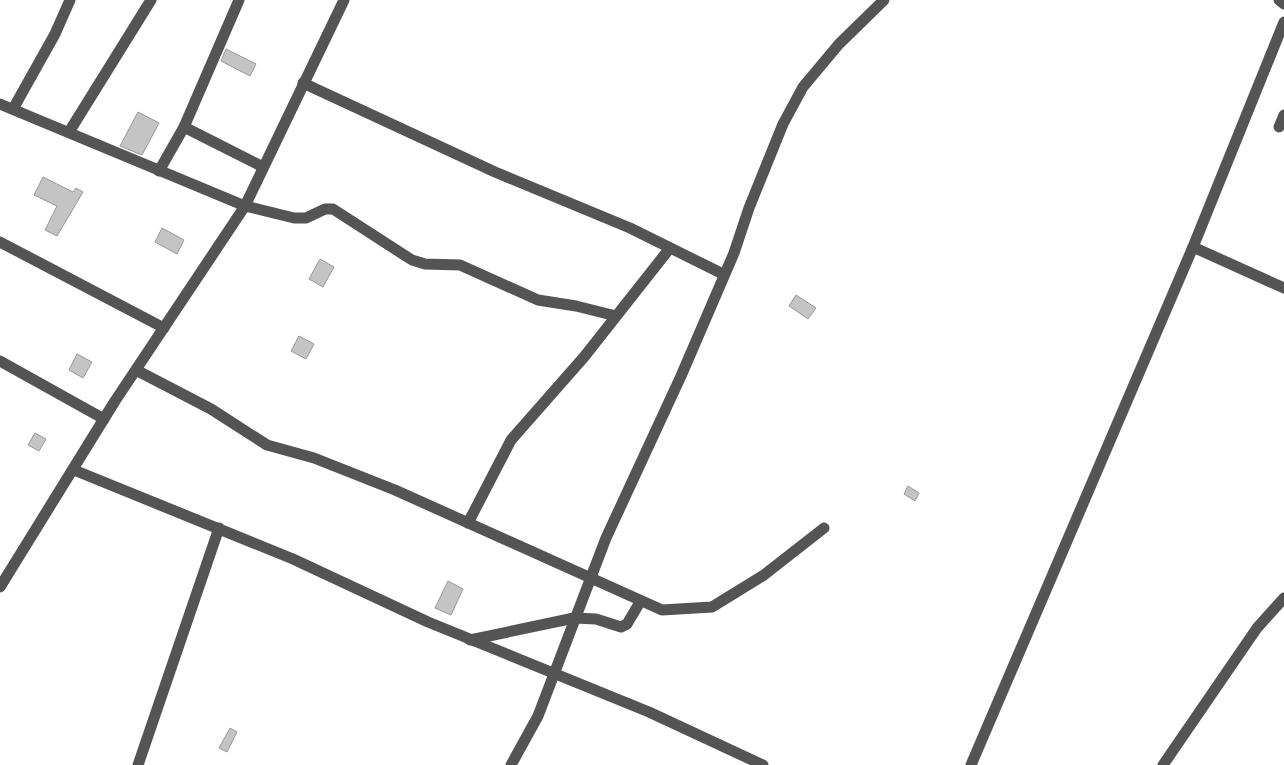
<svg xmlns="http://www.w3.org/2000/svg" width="1284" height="765" viewBox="0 0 1284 765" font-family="Karla,sans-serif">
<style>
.building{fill:#c4c4c4;stroke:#989898}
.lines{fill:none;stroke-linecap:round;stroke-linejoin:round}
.minor{stroke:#545454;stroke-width:11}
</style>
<rect width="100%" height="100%" fill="#fff"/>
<g class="building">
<polygon points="226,49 256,64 250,76 221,61"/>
<polygon points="138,112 159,123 142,155 120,146"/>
<polygon points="43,177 73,192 76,188 83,192 57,236 45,230 57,206 34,195"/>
<polygon points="162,228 184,240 177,254 155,242"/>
<polygon points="320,259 334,267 323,287 309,279"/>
<polygon points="796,295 816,308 808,319 789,306"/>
<polygon points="299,336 314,344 306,359 291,351"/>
<polygon points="77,354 92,362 83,378 69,370"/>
<polygon points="35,433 46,439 39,451 28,445"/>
<polygon points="908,486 919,493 915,501 904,494"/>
<polygon points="448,581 463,589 451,615 435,608"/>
<polygon points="230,728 237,732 227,752 219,748"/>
</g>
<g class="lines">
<g class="minor">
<polyline points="1279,0 1284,4"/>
<polyline points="303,83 495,172 630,228 723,274"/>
<polyline points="0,104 245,206 294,218 306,218 325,209 333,209 412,260 425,264 460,265 538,300 576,306 616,316"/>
<polyline points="13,109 55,34 70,0"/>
<polyline points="184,127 263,167"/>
<polyline points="1279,127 1284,115"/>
<polyline points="69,132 151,0"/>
<polyline points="159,171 184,127 239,0"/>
<polyline points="0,242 164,328"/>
<polyline points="1193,247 1284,288"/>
<polyline points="0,361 104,419"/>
<polyline points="136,370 211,409 267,445 314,458 395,490 662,610 712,607 764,575 824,528"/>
<polyline points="74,470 293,559 428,622 649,712 763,765"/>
<polyline points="468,523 511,440 584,357 670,248"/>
<polyline points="0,587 115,401 245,206 344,0"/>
<polyline points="470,640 574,618 596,619 621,627 627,624 640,602"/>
<polyline points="138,765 219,528"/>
<polyline points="511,765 538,716 606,538 681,376 734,253 749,208 783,124 803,87 839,44 884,0"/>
<polyline points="971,765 1193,247 1284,22"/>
<polyline points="1163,765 1257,628 1284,598"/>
</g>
</g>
</svg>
